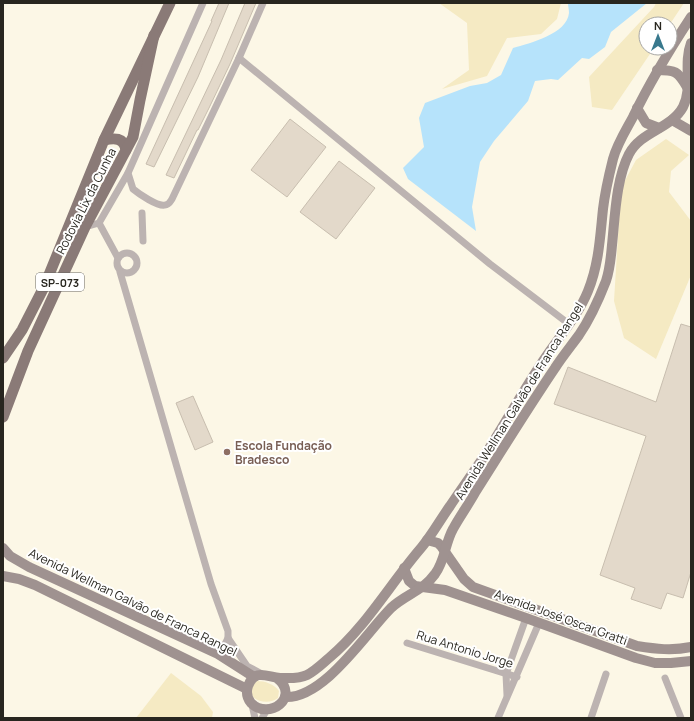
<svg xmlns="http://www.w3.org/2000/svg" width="694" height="721" viewBox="0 0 694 721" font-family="Manrope,sans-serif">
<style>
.green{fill:#f5eac3}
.water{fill:#b6e3fb}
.building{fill:#e3d9ca;stroke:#c8beaf}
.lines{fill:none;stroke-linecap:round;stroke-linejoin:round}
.street{stroke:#bcb3b1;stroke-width:7}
.secondary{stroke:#9f9290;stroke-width:10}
.primary{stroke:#8a7a77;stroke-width:11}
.education-dot{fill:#8d6e63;stroke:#fff;stroke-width:1.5}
.labels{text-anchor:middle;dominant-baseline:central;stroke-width:4;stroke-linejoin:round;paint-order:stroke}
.shield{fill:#fff;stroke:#686762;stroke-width:1}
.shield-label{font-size:11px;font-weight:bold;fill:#28261f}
.street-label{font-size:12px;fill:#28261f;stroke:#fff}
.education-label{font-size:12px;font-weight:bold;fill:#785e54;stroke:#fff;text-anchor:start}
</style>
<rect width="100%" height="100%" fill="#fcf7e6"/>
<g class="green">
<polygon points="439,3 561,3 557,19 541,34 507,38 487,76 442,89 469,70 467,23"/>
<polygon points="656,3 684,3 670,24 646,24 646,48 654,48 612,110 592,107 589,77 654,7"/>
<polygon points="666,139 689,155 671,171 669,192 691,221 691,275 656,359 624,338 614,301 621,188 636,160"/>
<polygon points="171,673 201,696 213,712 212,718 136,718"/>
<path d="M257,681C265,681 274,684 279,691L278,698C271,704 254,703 251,693C251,690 251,688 252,686Z"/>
</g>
<path class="water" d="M568,3H647L611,32L605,47L589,59L582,58L558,80L551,79L535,81L528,101L494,141L480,162L472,207L476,231L408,179L403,168L424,147L419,118L425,103L470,86L487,83L501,75L513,48C530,43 567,34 569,13C569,10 568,6 568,3Z"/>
<g class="building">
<polygon points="219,3 229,3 198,77 154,167 146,164 212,21 211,21"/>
<polygon points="245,3 256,3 230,64 209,108 198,130 197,130 174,178 166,175 221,60"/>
<polygon points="290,119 326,147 287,197 251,170"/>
<polygon points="339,161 375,188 336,239 300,212"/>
<polygon points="681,324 691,327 691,572 683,598 667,593 661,609 631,599 635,588 600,575 646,436 554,404 568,367 656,402"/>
<polygon points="193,396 213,442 195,450 176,403"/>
</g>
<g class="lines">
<g class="street">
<path d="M203,3L128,173L133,189C139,194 158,207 165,205C169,205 170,202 172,199L239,58L263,3"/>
<polyline points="239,58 490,264 569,324"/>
<polyline points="142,213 143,241"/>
<polyline points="99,223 118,258"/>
<polyline points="85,227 99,223 128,173"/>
<circle cx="127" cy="263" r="10"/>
<polyline points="120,272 211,584 228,631 228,638 247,666 262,674"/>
<polyline points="407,643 517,677"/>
<polyline points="218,654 223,648 228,638"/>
<polyline points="665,678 681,718"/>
<polyline points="507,695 506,674 526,618"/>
<polyline points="252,705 255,718"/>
<polyline points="262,718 267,710"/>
<polyline points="498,718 539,623"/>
<polyline points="591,718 606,674"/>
</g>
<g class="secondary">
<path d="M657,70C675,70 678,71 687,87"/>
<polyline points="637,108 646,123 659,128"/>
<polyline points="672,120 691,131"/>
<path d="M427,540L438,543L441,546L464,579L473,587L637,646C656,649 672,651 691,647"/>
<polyline points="3,548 10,556 29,567 218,654 254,677"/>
<polyline points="404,568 409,581 415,586 445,590 526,618 636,658 655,663 671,663 691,661"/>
<polyline points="3,576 19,579 35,585 247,689"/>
<path d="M277,678C301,697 269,721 251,703C247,698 246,692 248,686C255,668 267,677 280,678C289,678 299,679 307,675C315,671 322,664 329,658C366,627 390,584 421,548C432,535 440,520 450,506C462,488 475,470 487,452C506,422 523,391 543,361C558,338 578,316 588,291C599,264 600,237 603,209C605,192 609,175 613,159C617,144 626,130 633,117C650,82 670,49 691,17"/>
<path d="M285,697C324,699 366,633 391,608C406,594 423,591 435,574C445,561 445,543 453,529C460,516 469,504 476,491C502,450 528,408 555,368C562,357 571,346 579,335C590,319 599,299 606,281C610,269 611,257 612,245C615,217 616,179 629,154C641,131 671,129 683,107C693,88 683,64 691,43"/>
</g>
<g class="primary">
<path d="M104,140C114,138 124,137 126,150"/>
<polyline points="3,358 22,330 44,287 104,140 170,3"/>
<polyline points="3,417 28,351 85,227 133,137 140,100 154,35"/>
</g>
</g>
<circle class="education-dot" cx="227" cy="452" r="4"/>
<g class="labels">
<rect class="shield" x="36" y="273" width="48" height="18" rx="3"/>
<g class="shield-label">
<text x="60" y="282">SP-073</text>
</g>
<g class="street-label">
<text transform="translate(86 201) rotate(-63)">Rodovia Lix da Cunha</text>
<text transform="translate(519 401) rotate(-58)">Avenida Wellman Galvão de Franca Rangel</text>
<text transform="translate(133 602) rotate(26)">Avenida Wellman Galvão de Franca Rangel</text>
<text transform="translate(561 617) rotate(20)">Avenida José Oscar Gratti</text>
<text transform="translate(465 649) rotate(17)">Rua Antonio Jorge</text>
</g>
<g class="education-label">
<text x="235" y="445">Escola Fundação<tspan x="235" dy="14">Bradesco</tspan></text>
</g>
</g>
<rect width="694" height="721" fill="none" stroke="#28261f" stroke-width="8"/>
<g transform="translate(658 36)"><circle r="19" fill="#ffffff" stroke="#a9a8a5"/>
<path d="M0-3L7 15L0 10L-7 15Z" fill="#39798d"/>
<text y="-6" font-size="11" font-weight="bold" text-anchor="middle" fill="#28261f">N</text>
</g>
</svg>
